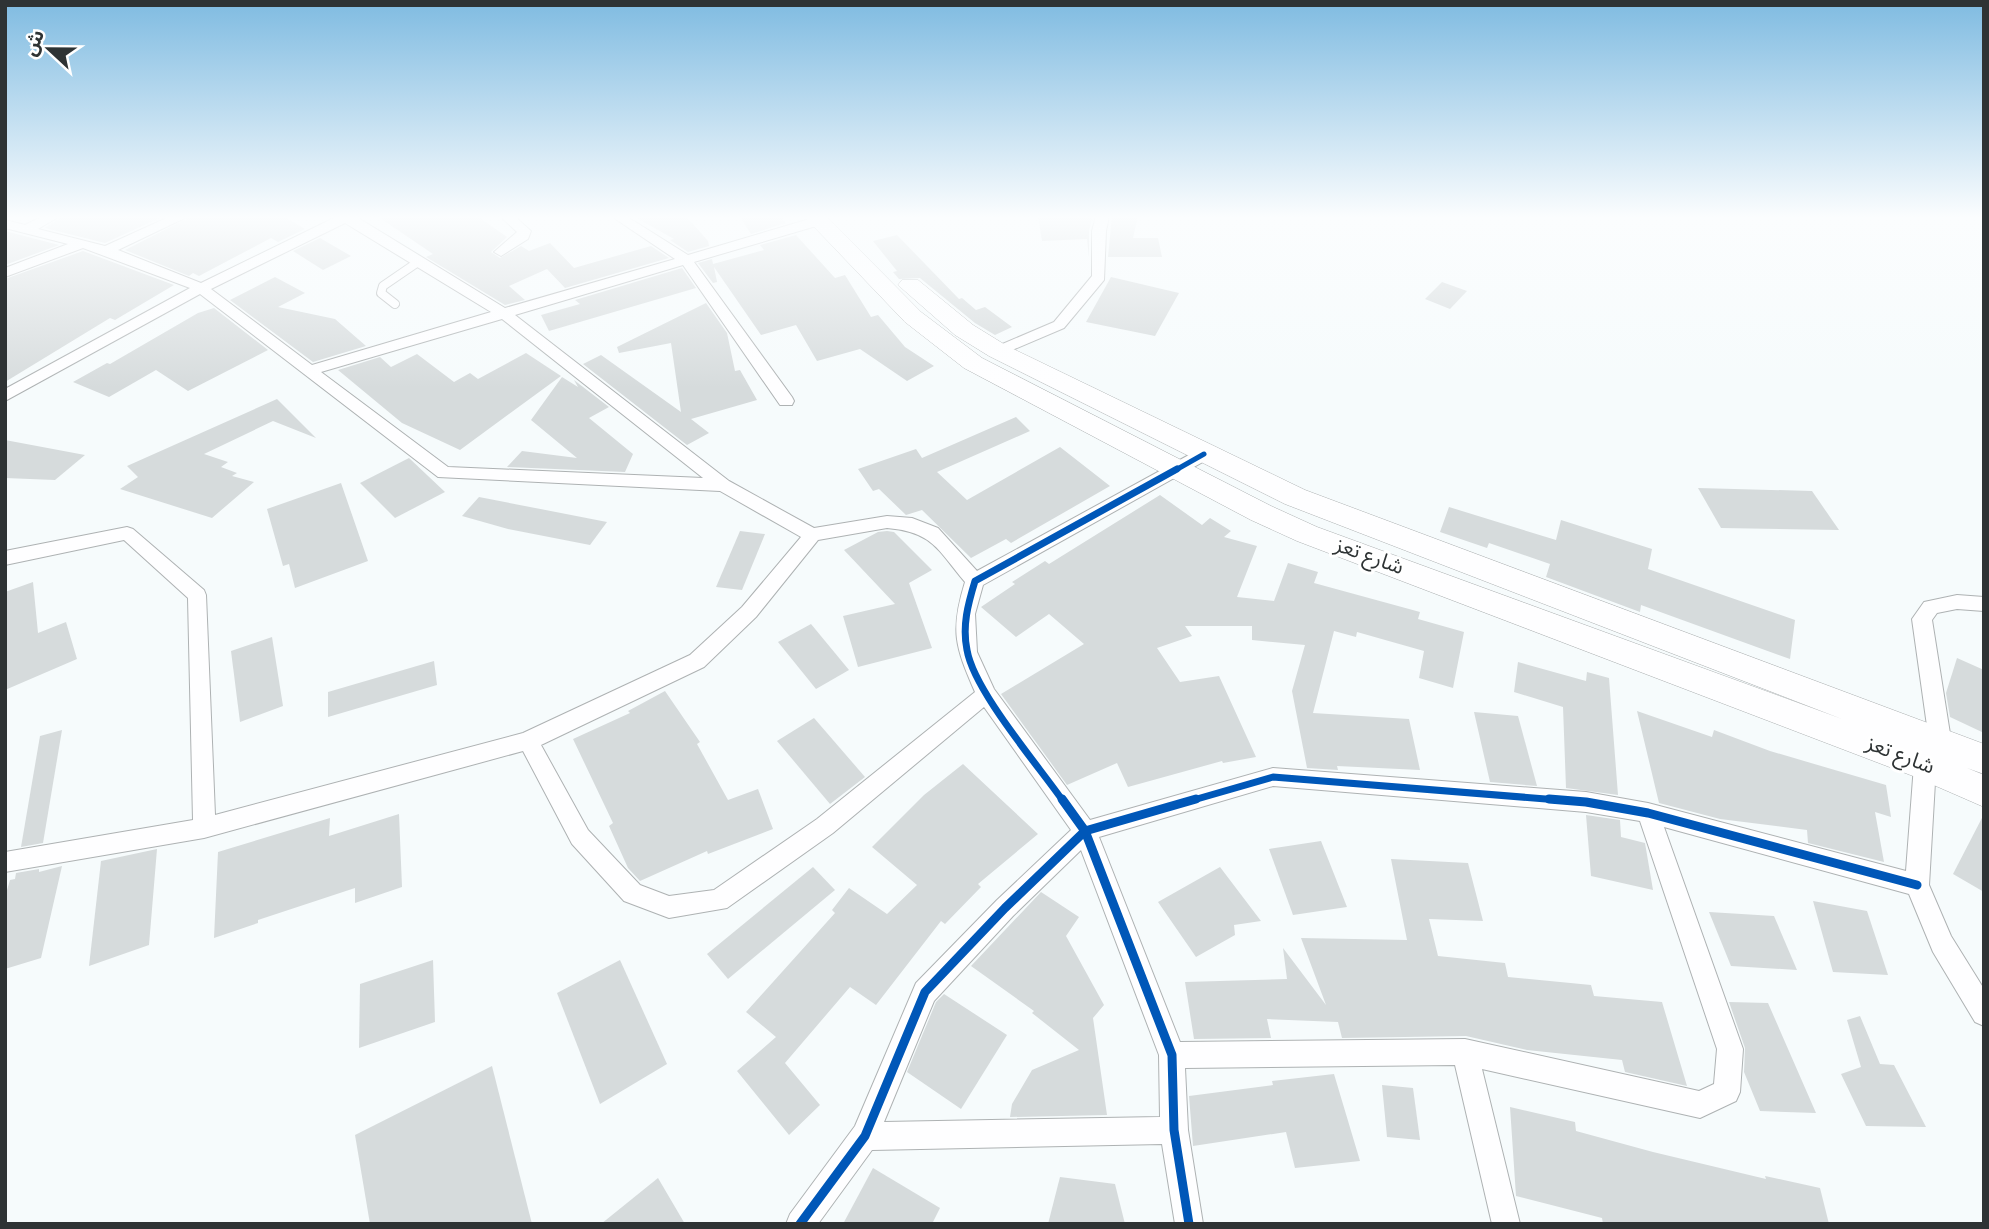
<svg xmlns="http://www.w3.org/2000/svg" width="1989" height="1229" viewBox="0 0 1989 1229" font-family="Overpass,'Noto Sans Arabic',sans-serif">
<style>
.building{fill:#d6dbdc}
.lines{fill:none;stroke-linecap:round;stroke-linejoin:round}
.service-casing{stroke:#aeb2b3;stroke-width:10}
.minor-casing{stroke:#aeb2b3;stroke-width:2}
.primary-casing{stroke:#aeb2b3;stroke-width:1}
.service{stroke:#fefeff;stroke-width:8}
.minor{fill:#fefeff;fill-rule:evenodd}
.primary{fill:#fefeff;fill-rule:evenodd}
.cycleway-far2-casing{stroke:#fff;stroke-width:9}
.cycleway-far1-casing{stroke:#fff;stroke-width:11}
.cycleway-casing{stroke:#fff;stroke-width:13}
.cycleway-far2{stroke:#0057b8;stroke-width:5}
.cycleway-far1{stroke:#0057b8;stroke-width:7}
.cycleway{stroke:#0057b8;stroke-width:9}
.labels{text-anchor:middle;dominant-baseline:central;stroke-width:6;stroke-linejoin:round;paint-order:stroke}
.street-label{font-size:21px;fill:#2e3334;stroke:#fff}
</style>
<rect width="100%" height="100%" fill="#f6fbfc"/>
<g class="building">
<polygon points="63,216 164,216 105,243 45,228"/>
<polygon points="192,216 283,216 305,229 278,242 271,238 199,276 193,273 189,276 125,250"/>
<polygon points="377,216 477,216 507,237 491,252 500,258 521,246 529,251 550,243 574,268 651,246 669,258 565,288 547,269 509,286 525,300 505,305 426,257 433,254"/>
<polygon points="633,216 686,216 708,241 709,246 688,252 670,240 674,239"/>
<polygon points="739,216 781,216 786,223 751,234"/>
<polygon points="1038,216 1093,216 1089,231 1089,257 1087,239 1042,241"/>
<polygon points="1112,216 1138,216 1133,238 1158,238 1162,257 1108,257"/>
<polygon points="5,231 59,245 5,265"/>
<polygon points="796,235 835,278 845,275 871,317 878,315 905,347 934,366 907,381 860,349 817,361 796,325 761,335 714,267 717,282 713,283 698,263 712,259 713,264 764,250 760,245"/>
<polygon points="897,235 959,299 962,298 976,310 985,307 1012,327 995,335 975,323 920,278 899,279 893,272 897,271 873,241"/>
<polygon points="320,238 351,256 323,270 293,251"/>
<polygon points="83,251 174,285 115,320 110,318 5,382 5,279"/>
<polygon points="682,268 696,288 549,331 541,315 580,304 575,300"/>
<polygon points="275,277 305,293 278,307 335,319 366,346 313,362 230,300"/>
<polygon points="1111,277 1179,293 1155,336 1086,322"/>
<polygon points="1442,282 1467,291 1450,309 1425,299"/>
<polygon points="706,303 727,333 735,371 740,370 757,400 691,419 709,433 687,445 583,364 601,355 681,412 671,343 619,353 617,347"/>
<polygon points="214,308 268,350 188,391 156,370 109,397 73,382 107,363 110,364 198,313"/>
<polygon points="526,353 561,376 460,450 402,423 338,370 380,357 391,367 417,354 454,382 470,373 478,379"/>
<polygon points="562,377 578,387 574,380 609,407 589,418 633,454 625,472 507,467 522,451 577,458 531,420"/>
<polygon points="277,399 316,438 273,421 204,454 228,462 221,467 237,473 232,476 254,482 212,518 120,489 138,477 127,466"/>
<polygon points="1016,417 1030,431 937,472 967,500 1060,447 1110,486 1011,543 1006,539 971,558 922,510 906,515 879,489 873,491 858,469 916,449 922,458"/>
<polygon points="5,440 85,455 55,480 5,478"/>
<polygon points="409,458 445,492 395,518 360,483"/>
<polygon points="341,483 368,561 295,588 289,564 283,566 267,509"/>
<polygon points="1698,488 1812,491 1839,530 1721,528"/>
<polygon points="1160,495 1202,525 1210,518 1231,531 1224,537 1257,546 1237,597 1274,601 1288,563 1318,572 1314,583 1420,612 1418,619 1464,632 1453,688 1419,678 1424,651 1357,632 1356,637 1334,631 1313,713 1409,719 1420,770 1337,766 1338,770 1307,768 1292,691 1305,645 1252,640 1252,626 1185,626 1192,636 1157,648 1180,682 1219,676 1256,757 1223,763 1222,761 1128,787 1117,763 1067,785 1001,694 1084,644 1049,614 1016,637 981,607 1015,584 1012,582 1045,561 1049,564"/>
<polygon points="479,497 607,522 590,545 508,529 462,516"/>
<polygon points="1449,507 1556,540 1561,520 1652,549 1648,569 1795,620 1790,659 1641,605 1640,612 1546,577 1550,564 1489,543 1487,548 1440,532"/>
<polygon points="740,531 765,534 742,590 716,587"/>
<polygon points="887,531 894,532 932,570 909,583 932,648 858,667 843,616 895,604 844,550 878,532"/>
<polygon points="33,582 38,633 66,622 77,659 5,690 5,592"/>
<polygon points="811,624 849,670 816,689 778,642"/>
<polygon points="272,637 283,706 240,722 231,651"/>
<polygon points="1957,658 1984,670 1984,733 1950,717 1946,693"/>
<polygon points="434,661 437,685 328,717 328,692"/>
<polygon points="1518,662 1586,681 1587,672 1609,678 1618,795 1566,788 1563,707 1514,692"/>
<polygon points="665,691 700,742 697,744 728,800 758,789 773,829 708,854 707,851 640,881 628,868 609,826 613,823 573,739 630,713 628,711"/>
<polygon points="1637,711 1712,737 1714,730 1770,751 1886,785 1891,817 1875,812 1884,862 1808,843 1807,830 1720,819 1659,803"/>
<polygon points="1474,712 1518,716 1537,786 1490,782"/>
<polygon points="814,718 865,777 830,804 777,741"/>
<polygon points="62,730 43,843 21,847 40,736"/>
<polygon points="963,764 1038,834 978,884 981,887 945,924 941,921 876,1005 850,987 785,1063 820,1105 789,1135 737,1071 776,1037 746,1012 835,913 832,910 849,888 887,914 917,885 872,847 924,795"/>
<polygon points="399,814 402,887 355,903 355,888 258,920 258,923 214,938 218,852 330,818 329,836"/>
<polygon points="1984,814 1984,892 1953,874"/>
<polygon points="1586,815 1620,820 1621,837 1645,843 1653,890 1591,876"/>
<polygon points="1321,841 1347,907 1293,915 1269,849"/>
<polygon points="157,849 149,945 89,966 101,861"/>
<polygon points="1391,859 1468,863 1483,921 1429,919 1438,956 1505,963 1508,977 1591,985 1594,996 1662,1002 1687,1086 1625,1072 1622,1060 1527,1050 1466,1036 1342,1038 1338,1022 1267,1019 1271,1038 1194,1039 1185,982 1287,979 1283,948 1326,1005 1301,938 1407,940"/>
<polygon points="62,866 41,958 5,969 5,897 10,880 15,879 16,873 39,869 39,872"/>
<polygon points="813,867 835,890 728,979 707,954"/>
<polygon points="1220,867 1261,921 1234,925 1235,935 1196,957 1158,902"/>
<polygon points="1041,892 1079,917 1066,936 1104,1005 1093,1018 1107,1115 1010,1117 1012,1104 1032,1070 1079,1050 1032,1013 1034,1011 971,966"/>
<polygon points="1813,901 1867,911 1888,975 1833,972"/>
<polygon points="1709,912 1774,916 1797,970 1731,966"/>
<polygon points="433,960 435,1022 359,1048 360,984"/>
<polygon points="620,960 667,1064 600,1104 557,993"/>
<polygon points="944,994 1007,1035 961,1109 907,1072 936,1002"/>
<polygon points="1729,1002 1768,1003 1816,1113 1760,1111 1744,1072 1745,1048"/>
<polygon points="1860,1016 1880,1064 1894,1065 1926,1127 1866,1126 1841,1074 1861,1067 1847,1020"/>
<polygon points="492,1066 532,1224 370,1224 355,1135"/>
<polygon points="1334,1074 1360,1161 1295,1168 1286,1132 1193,1146 1189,1096 1273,1085 1272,1081"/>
<polygon points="1382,1085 1413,1088 1420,1140 1387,1137"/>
<polygon points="1510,1107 1575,1122 1576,1131 1653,1152 1766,1179 1765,1176 1820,1188 1829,1224 1603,1224 1602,1218 1516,1196"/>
<polygon points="873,1168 940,1208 932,1224 843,1224"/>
<polygon points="1060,1177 1115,1184 1125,1224 1048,1224"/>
<polygon points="658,1178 685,1224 601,1224"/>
</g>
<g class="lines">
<defs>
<polyline id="service" points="395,304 381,293 383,286 418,262"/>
<g id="minor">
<path d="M43,216H60L38,229L105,246L171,216H189L118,250L201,283L338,216H355L505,308L675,259L611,216H626L688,255L813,218H823V224L694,262L792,397L794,401L792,405H780L683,265L515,315L729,481L814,528L887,516L912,518L938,528L977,571L1198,450H1210L1212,454L1210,458L983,585L975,614L977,652L994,689L1090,820L1273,768L1586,792L1648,803L1906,871L1914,765L1917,759L1925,756L1933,759L1936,765L1929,885L1951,936L1984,989V1026L1975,1022L1933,952L1909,894L1664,827L1743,1049L1740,1092L1736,1101L1700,1118L1482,1069L1520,1224H1492L1455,1065L1185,1068L1188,1130L1203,1224H1175L1162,1144L872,1150L818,1224H786L790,1214L855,1126L916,983L997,900L1071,830L984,707L833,833L727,908L669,918L624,901L572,844L523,751L204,838L5,872V852L193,820L188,598L124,540L5,565V551L127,527L133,529L204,590L206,595L215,815L523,733L690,655L742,607L801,537L720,491L438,477L200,294L5,401V389L190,288L83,248L5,277V268L68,244L5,228V220L25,225ZM345,223L491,312L312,365L211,289ZM502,319L703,478L448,467L321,372ZM887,528C933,532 937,549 965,582C950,631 955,646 975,692L817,819L714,890L669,896L640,885L588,830L541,745L704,667L756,617L818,540ZM1273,786L1586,812L1640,821L1717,1049L1714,1084L1699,1091L1465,1039L1180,1042L1099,837ZM1081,850L1159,1055L1160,1117L884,1122L934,1001L1013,916Z"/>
<polygon points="500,216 514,216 531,231 528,239 501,256 494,252 517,232"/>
<polygon points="1096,216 1109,216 1106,231 1104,280 1064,328 1003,354 993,354 990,351 993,348 1054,322 1092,276 1092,231"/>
<polygon points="1957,595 1984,597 1984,611 1957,609 1937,613 1932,620 1951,740 1947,746 1940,749 1933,746 1929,740 1912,619 1924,602"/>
</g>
<polygon id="primary" points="804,216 826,216 921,312 982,358 1271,506 1317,527 1842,719 1285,504 989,356 955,335 898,285 902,280 918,280 973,325 1007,346 1305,490 1984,744 1984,774 1967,768 1984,775 1984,807 1913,776 1297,541 1251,520 964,368 905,322"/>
</defs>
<use href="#service" class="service-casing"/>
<use href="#minor" class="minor-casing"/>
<use href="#primary" class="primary-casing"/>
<use href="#service" class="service"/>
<use href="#minor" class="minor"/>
<use href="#primary" class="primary"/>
<defs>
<polyline id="cycleway-far2" points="1174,471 1204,454"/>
<g id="cycleway-far1">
<path d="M1063,801C1038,765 974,691 967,650C962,626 968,604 975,581L1177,469"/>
<polyline points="1190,801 1273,777 1571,801"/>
</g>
<g id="cycleway">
<polyline points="1062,799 1085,831 1172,1055 1174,1130 1189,1224"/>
<polyline points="1549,799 1586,802 1648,813 1917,885"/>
<polyline points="800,1224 865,1136 925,992 1005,908 1085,831 1196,799"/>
</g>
</defs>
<use href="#cycleway-far2" class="cycleway-far2-casing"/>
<use href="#cycleway-far1" class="cycleway-far1-casing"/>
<use href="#cycleway" class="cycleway-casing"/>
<use href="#cycleway-far2" class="cycleway-far2"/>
<use href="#cycleway-far1" class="cycleway-far1"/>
<use href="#cycleway" class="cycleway"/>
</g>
<linearGradient id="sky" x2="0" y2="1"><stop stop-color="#7fbbe1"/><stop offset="0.56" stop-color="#fbfdfe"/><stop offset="1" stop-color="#fbfdfe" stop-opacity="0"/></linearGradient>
<rect width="1989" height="388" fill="url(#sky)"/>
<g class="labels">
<g class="street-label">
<text transform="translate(1369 557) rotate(20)">شارع تعز</text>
<text transform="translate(1900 756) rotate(21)">شارع تعز</text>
</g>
</g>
<rect width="1989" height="1229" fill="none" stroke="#2e3334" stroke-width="14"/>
<g transform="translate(49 49) rotate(292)" stroke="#ffffff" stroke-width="5" paint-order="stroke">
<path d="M0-5L12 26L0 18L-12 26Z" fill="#2e3334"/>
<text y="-10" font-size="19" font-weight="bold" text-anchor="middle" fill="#2e3334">ش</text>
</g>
</svg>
